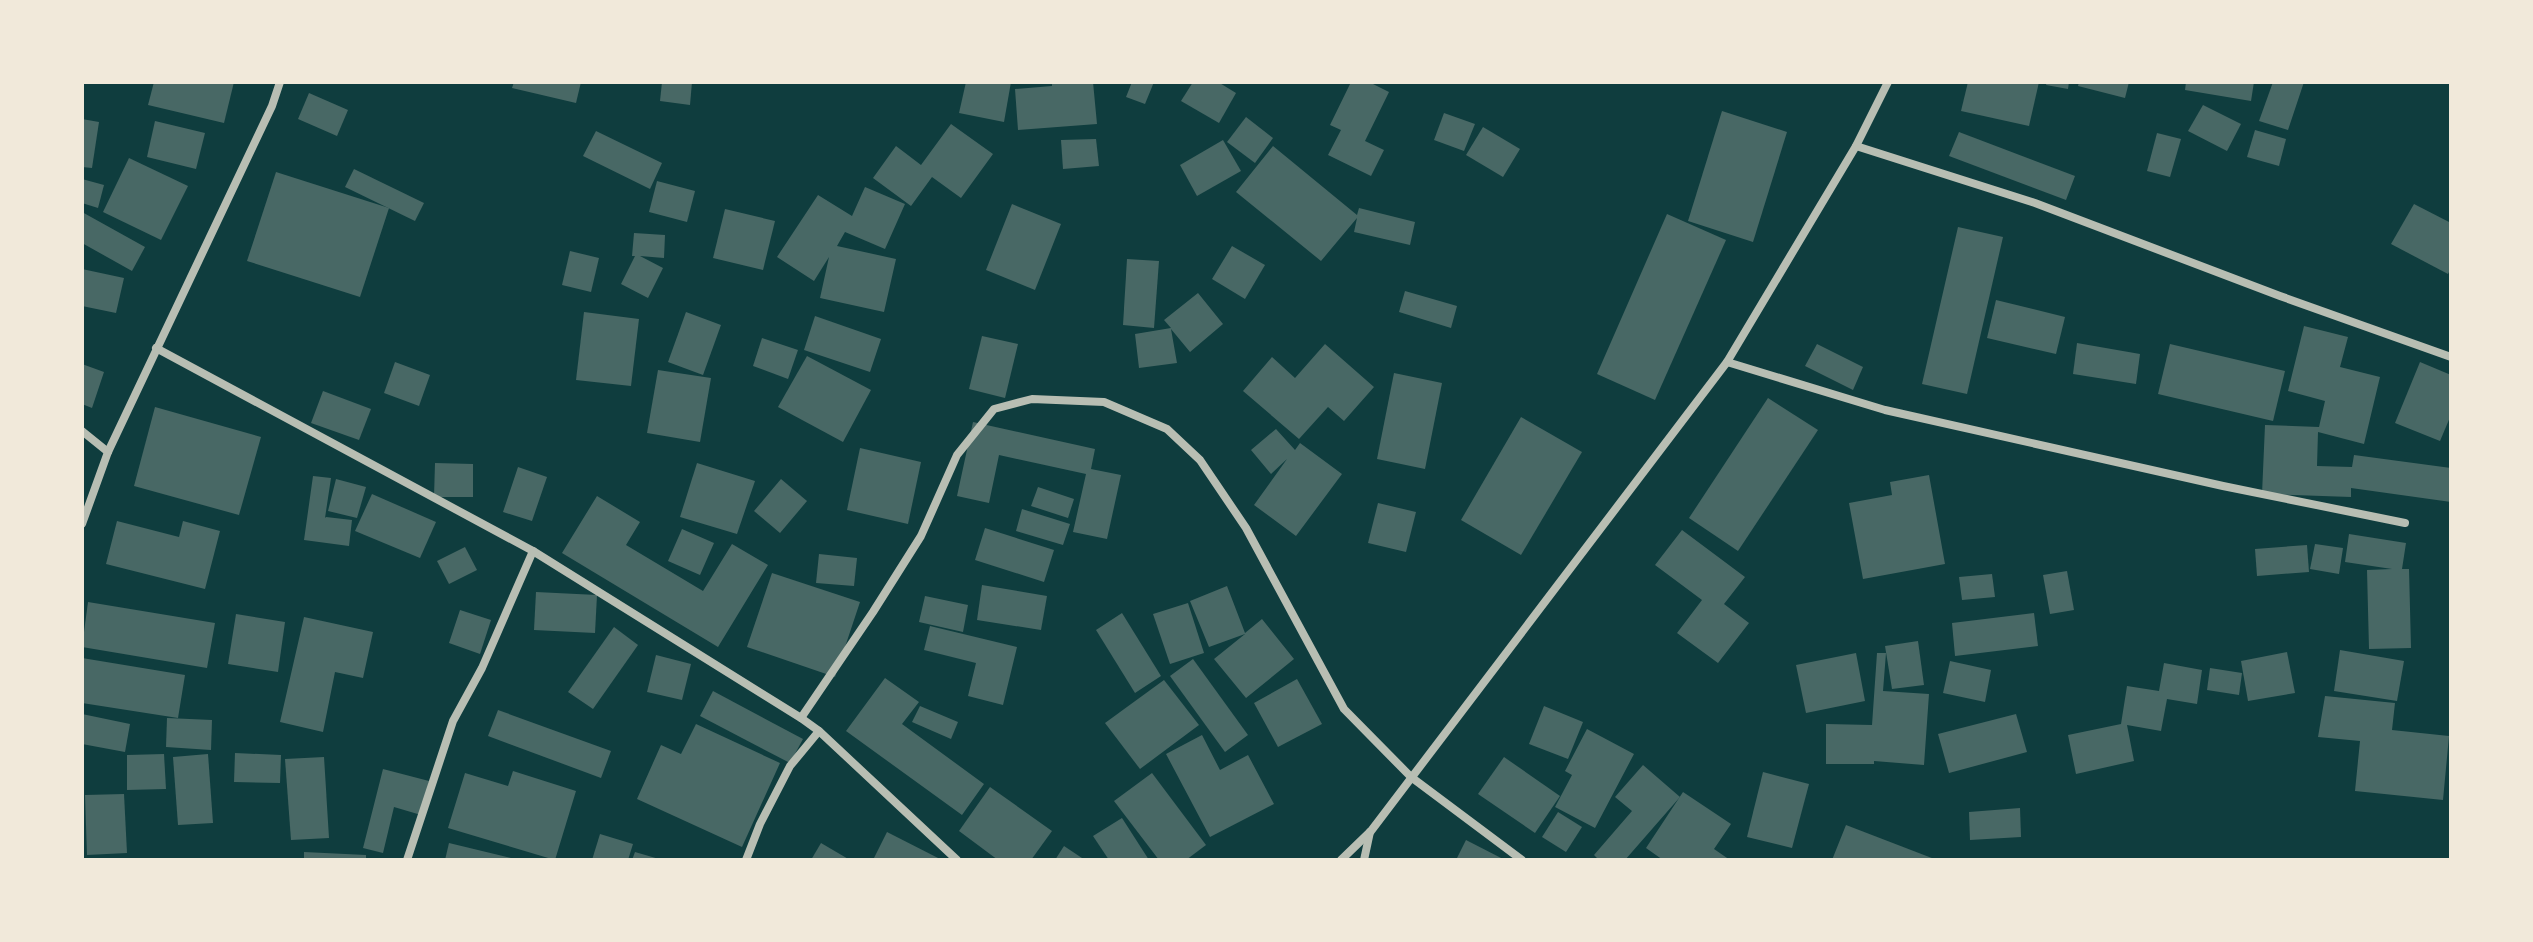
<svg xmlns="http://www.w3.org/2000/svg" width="2533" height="942" viewBox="0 0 2533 942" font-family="'Crimson Pro',serif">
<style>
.building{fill:#486865}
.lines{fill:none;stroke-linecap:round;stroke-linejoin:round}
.minor{stroke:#b8beb3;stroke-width:8}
</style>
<rect width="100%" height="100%" fill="#0f3d3e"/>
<g class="building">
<polygon points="154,82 234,82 224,123 148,105"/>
<polygon points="514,82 581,82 576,103 512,88"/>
<polygon points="662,82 692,82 690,105 660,101"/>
<polygon points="966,82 1011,82 1004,122 959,113"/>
<polygon points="1052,82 1093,82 1097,124 1018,130 1015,89 1052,86"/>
<polygon points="1132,82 1154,82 1145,104 1126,97"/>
<polygon points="1193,82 1218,82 1236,93 1219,123 1181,101"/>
<polygon points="1351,82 1369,82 1389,92 1365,141 1384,150 1371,176 1328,155 1341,130 1330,125"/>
<polygon points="1968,82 2039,82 2029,126 1961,111"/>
<polygon points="2047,82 2069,82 2068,89 2046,85"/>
<polygon points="2079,82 2129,82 2125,98 2078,86"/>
<polygon points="2186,82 2254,82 2251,101 2185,90"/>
<polygon points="2273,82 2304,82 2288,130 2259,121"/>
<polygon points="309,93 348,110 337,136 298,119"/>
<polygon points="2203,105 2241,124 2227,151 2188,131"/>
<polygon points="1722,111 1787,132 1753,242 1688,221"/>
<polygon points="1444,113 1475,124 1464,151 1434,140"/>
<polygon points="1246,117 1273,138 1255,163 1227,142"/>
<polygon points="82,119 99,122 92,168 82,167"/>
<polygon points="155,121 205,133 196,169 147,157"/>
<polygon points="951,124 993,154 961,198 932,177 911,206 873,178 896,146 921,165"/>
<polygon points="1483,127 1520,149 1503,177 1466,155"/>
<polygon points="2255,130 2286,139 2279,166 2247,157"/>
<polygon points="596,131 662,163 650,189 583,156"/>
<polygon points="1959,132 2075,176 2066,200 1949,156"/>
<polygon points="2157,133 2181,139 2170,177 2147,171"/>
<polygon points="1096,139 1099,166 1063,169 1061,140"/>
<polygon points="1223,140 1241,171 1197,196 1180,165"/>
<polygon points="1273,146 1357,215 1359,208 1415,222 1410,245 1354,232 1357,218 1321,261 1236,192"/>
<polygon points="129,158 188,186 161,240 103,212"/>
<polygon points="354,169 424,203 415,221 345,187"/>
<polygon points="276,172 389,208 360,297 247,261"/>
<polygon points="82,179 104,185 98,208 82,203"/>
<polygon points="657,181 695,191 687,222 649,212"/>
<polygon points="865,187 905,204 885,249 845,232 837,246 896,259 884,312 820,298 829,257 814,281 777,257 818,195 852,216"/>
<polygon points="1012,204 1061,224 1035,290 986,270"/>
<polygon points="2414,204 2451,223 2451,268 2448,274 2391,244"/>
<polygon points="725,209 775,221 763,270 713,258"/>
<polygon points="82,212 145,247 132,271 82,243"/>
<polygon points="1667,214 1726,240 1655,400 1597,374"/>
<polygon points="1958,227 2003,237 1967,394 1922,384"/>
<polygon points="634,233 665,235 664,258 640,256 663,268 648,298 621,284 635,256 632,256"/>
<polygon points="1232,246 1265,265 1245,299 1212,279"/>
<polygon points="570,251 599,258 591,292 562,285"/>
<polygon points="1127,259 1159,261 1154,328 1123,325"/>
<polygon points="82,269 124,278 116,313 82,306"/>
<polygon points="1405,291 1457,306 1451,328 1399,312"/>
<polygon points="1198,293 1223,324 1190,352 1171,329 1177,363 1139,368 1135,334 1171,328 1164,320"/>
<polygon points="1996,300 2065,317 2056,354 1987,338"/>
<polygon points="584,312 639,319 631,386 576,380"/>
<polygon points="686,312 721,325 703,375 668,362"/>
<polygon points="815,316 881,339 870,372 804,350"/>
<polygon points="2304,326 2348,337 2340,367 2380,377 2364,444 2318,432 2317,466 2352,467 2354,455 2451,468 2451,502 2351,488 2351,497 2262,494 2265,425 2319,427 2325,401 2288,391"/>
<polygon points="982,336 1018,344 1005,398 969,389"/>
<polygon points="762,338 798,350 788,379 753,366"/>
<polygon points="2077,343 2140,354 2136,384 2073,374"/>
<polygon points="1325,344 1374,387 1344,421 1328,407 1299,439 1243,391 1272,357 1295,378"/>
<polygon points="1817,344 1863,367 1853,390 1805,366"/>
<polygon points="2170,344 2285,371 2273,421 2158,394"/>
<polygon points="807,356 871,390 843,442 778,407"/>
<polygon points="395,362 430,375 419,406 384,393"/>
<polygon points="2420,362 2451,375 2451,415 2440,441 2395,423"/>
<polygon points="82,364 104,372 92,408 82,404"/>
<polygon points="658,370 711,378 700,442 647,433"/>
<polygon points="1394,373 1442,383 1425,469 1377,459"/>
<polygon points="323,391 371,409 359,440 311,423"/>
<polygon points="1768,398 1818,430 1738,551 1689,518"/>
<polygon points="155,407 261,437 239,515 134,486"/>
<polygon points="1521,417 1582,452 1521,555 1461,520"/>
<polygon points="973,422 1095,449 1091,469 1121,475 1107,539 1073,532 1086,474 999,455 989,503 957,496"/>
<polygon points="1276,429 1295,450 1300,443 1342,474 1296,536 1254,505 1287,459 1271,474 1251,450"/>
<polygon points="860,448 921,462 908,524 847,510"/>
<polygon points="435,463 473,464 473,497 434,497"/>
<polygon points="697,463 755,481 737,534 680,517"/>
<polygon points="518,467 547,477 532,521 503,512"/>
<polygon points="1929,475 1945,564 1863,579 1849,503 1892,495 1890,482"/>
<polygon points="313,476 331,478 325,518 326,517 352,520 349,546 304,540"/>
<polygon points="336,479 366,487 357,518 328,511"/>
<polygon points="781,479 807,501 780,533 754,511"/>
<polygon points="1038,487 1074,499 1068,518 1031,506"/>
<polygon points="372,494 436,522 420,558 355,531"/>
<polygon points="597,496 640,522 626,545 703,591 732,544 768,565 718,647 562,553"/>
<polygon points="1378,503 1416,512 1406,552 1368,543"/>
<polygon points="1022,509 1070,524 1063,545 1016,531"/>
<polygon points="117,521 179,537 183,521 220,531 205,589 106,564"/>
<polygon points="985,528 1054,550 1044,582 975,560"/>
<polygon points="682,529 714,543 700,575 668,561"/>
<polygon points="1682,530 1745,577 1724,604 1749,623 1718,663 1677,633 1702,600 1655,565"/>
<polygon points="2349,534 2406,543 2402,569 2409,569 2411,648 2369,649 2367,570 2392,569 2345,562"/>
<polygon points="2315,544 2343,548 2339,574 2310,569"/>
<polygon points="2307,545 2309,572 2257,576 2255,549"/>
<polygon points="465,547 477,570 449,584 437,561"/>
<polygon points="819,554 857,558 854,586 816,583"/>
<polygon points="2067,571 2074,610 2050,614 2043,575"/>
<polygon points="772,573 860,602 835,677 747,647"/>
<polygon points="1992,574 1995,597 1962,600 1959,577"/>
<polygon points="982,585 1047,596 1041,630 977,620"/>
<polygon points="1227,586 1245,633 1262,619 1294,659 1246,698 1214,659 1245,634 1209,647 1190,601"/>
<polygon points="536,592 597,595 595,633 534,630"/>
<polygon points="925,596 968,605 963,632 919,622"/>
<polygon points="88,602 215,623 207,668 82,647"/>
<polygon points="1188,603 1204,653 1170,664 1153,614"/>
<polygon points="460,610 491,620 480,654 449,643"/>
<polygon points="1122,613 1161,676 1135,693 1096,630"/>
<polygon points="2034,613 2038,646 1955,656 1952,623"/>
<polygon points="236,614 285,622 278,672 228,664"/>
<polygon points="304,617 373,632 363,678 335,672 323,732 280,722"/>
<polygon points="930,626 1017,647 1003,705 968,696 976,663 924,650"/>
<polygon points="614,627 638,645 593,709 568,692"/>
<polygon points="1918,641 1924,685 1892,689 1885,646"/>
<polygon points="2340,650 2404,661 2397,701 2334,691"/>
<polygon points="2287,652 2295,693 2248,701 2241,661"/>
<polygon points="1856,653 1865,701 1806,713 1796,665"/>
<polygon points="1877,653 1886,653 1883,691 1929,694 1924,765 1874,761 1874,764 1826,764 1826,724 1872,725"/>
<polygon points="656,655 691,664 682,700 647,692"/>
<polygon points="82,658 185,675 178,718 82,703"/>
<polygon points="1193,659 1248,735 1225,752 1170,676"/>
<polygon points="1950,661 1991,670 1985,702 1943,693"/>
<polygon points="2164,663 2202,670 2197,704 2167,699 2161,731 2127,725 2134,761 2076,774 2068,735 2121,724 2127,686 2159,691"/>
<polygon points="2210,668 2242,673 2239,695 2207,690"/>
<polygon points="885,678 919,702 902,724 984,784 962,815 846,731"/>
<polygon points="1297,679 1322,724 1278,747 1254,703"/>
<polygon points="1164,680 1199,725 1140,769 1105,723"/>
<polygon points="713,691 803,739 790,763 700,716"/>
<polygon points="2325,696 2395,703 2392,730 2449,736 2443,800 2355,791 2360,741 2318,737"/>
<polygon points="920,706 958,722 951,739 912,722"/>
<polygon points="1544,706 1583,722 1568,759 1529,744"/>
<polygon points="498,710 611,751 601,778 488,736"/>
<polygon points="82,714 130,724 125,752 82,744"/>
<polygon points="2016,714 2027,752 1949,773 1938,734"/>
<polygon points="167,718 212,720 211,750 166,747"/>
<polygon points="696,724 780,763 742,847 637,799 661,745 681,754"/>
<polygon points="1587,729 1634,754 1595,828 1555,807 1572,775 1565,771"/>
<polygon points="1202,735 1220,770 1248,755 1274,804 1210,837 1166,754"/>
<polygon points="235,753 281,755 280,783 234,782"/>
<polygon points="164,754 166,789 127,790 127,755"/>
<polygon points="208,754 213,823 178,825 173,757"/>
<polygon points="324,757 329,838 291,840 285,759"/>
<polygon points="1504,757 1560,796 1535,833 1478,794"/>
<polygon points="1643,765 1680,797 1625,860 1599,860 1594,855 1632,811 1615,797"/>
<polygon points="383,769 429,781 421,815 394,807 383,853 363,848"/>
<polygon points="513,771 576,791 555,860 448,828 465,773 508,786"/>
<polygon points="1763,772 1809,784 1792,848 1747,837"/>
<polygon points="1152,773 1206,845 1186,860 1159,860 1114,801"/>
<polygon points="990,787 1052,831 1031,860 998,860 959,831"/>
<polygon points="1683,792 1731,824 1714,849 1730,860 1663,860 1646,848"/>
<polygon points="124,794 127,853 87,855 85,795"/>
<polygon points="2020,808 2021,837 1970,840 1969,812"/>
<polygon points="1558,812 1582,827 1566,852 1542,837"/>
<polygon points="1122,818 1149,860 1109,860 1093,836"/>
<polygon points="1846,825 1937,860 1832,860"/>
<polygon points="887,832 942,860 873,860"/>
<polygon points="600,834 633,844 628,860 592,860"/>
<polygon points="1466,840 1505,860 1456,860"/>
<polygon points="449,843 515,859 515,860 445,860"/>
<polygon points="821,843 850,860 811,860"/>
<polygon points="1064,846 1085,860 1055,860"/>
<polygon points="304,852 366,855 366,860 304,860"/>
<polygon points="635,852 659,859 659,860 632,860"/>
</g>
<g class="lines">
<g class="minor">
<polyline points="1856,146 2035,203 2280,296 2451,357"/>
<polyline points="156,348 533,551 801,718 819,731 957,860"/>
<polyline points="1727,362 1885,410 2223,486 2405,523"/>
<polyline points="82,431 108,452"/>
<polyline points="82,524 108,452 272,106 280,82"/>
<polyline points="801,718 873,612 921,536 957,455 994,409 1032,399 1104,402 1167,429 1200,460 1246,528 1344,709 1411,777 1522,860"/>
<polyline points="407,860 453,721 482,668 533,551"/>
<polyline points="746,860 760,824 790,766 819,731"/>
<polyline points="1341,860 1371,831 1727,362 1856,146 1888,82"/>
<polyline points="1364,860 1370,832"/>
</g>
</g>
<rect width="2533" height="942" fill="none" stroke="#f1e9da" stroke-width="168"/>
</svg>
